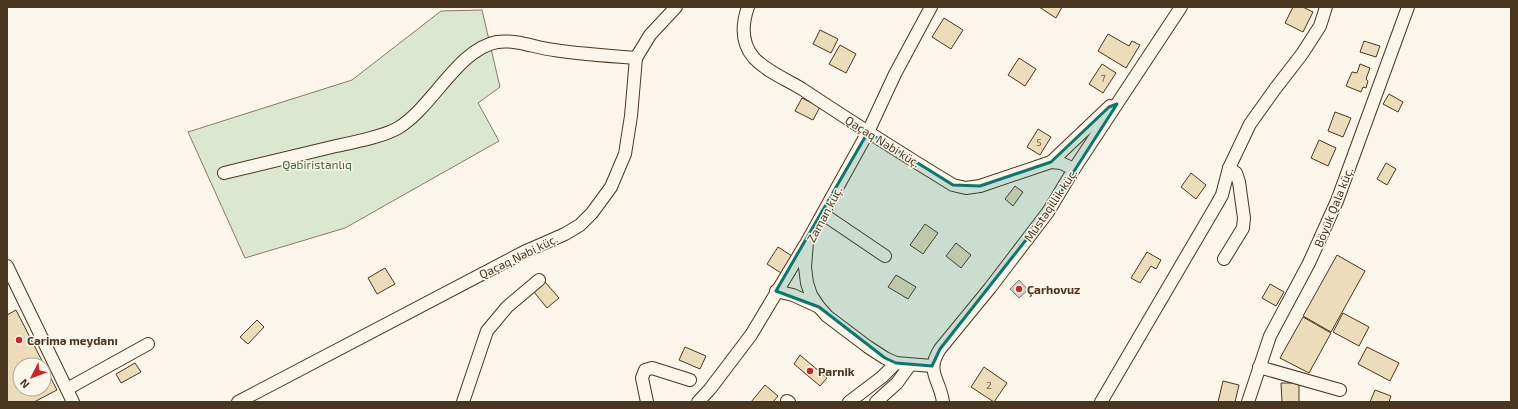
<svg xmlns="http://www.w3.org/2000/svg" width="1518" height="409" viewBox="0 0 1518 409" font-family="'Exo 2',sans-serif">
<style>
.green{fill:#dce7d0;stroke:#887966}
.water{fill:#c9cecd;stroke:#887966}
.building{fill:#ecdcbc;stroke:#4a3520;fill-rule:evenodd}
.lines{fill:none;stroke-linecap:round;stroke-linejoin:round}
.minor-casing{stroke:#4a3520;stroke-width:14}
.minor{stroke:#fbf6e9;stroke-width:12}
.marked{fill:#0f766e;fill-opacity:0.2;stroke:#0f766e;stroke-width:3;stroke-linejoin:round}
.poi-dot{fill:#c62828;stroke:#fbf6e9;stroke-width:1.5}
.labels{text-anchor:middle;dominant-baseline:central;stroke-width:3;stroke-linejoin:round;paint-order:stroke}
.number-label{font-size:10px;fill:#725f47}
.street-label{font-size:12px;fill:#4a3520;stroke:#fbf6e9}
.park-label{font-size:12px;fill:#436837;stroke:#fbf6e9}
.poi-label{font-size:12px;font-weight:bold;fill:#4a3520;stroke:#fbf6e9;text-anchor:start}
</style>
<rect width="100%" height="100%" fill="#fbf6e9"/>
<polygon class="green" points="482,10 500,87 478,103 499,141 345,228 245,258 188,132 352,80 441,11"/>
<polygon class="water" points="1019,280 1028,290 1019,298 1010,289"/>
<g class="building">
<polygon points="1039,7 1062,7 1056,18"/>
<polygon points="1293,7 1303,7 1313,12 1303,32 1285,23"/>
<polygon points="944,18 963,30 951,49 932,37"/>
<polygon points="820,30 838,39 831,53 813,44"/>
<polygon points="1108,34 1129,46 1132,41 1140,45 1126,68 1098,51"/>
<polygon points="1364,41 1380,46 1376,57 1360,52"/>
<polygon points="840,45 856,54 846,73 829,64"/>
<polygon points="1019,58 1036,69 1025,86 1008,75"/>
<polygon points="1102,64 1116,73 1103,93 1089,84"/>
<polygon points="1360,64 1370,68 1366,79 1368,81 1366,88 1363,87 1361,92 1346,86 1352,72 1357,73"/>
<polygon points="1389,94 1403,102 1398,112 1383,104"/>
<polygon points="802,98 820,107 813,120 795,111"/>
<polygon points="1335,112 1351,118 1343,137 1328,131"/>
<polygon points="1038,129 1051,137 1040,155 1027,147"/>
<polygon points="1319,140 1336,148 1328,166 1311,158"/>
<polygon points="1386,163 1396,169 1387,185 1377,179"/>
<polygon points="1191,173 1206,185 1196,199 1181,187"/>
<polygon points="1015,186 1023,192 1013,206 1005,199"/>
<polygon points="925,224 938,233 923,254 910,245"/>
<polygon points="956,243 971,255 961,268 946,256"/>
<polygon points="778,247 792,256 781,273 767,264"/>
<polygon points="1147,252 1161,260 1156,269 1151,266 1140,283 1131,278"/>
<polygon points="1337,255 1365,271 1331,332 1303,316"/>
<polygon points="385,268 395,284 377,294 368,278"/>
<polygon points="896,275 916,287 908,299 888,287"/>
<polygon points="545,282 559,298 547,308 534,292"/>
<polygon points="1270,284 1284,292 1276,306 1262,298"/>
<path d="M16,310L57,390L34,402H7V315ZM20,365H44V389H20Z"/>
<polygon points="1343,313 1369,327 1359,346 1333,332"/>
<polygon points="1303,317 1331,333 1309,373 1280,358"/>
<polygon points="257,320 264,327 248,344 240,337"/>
<polygon points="685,347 706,356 700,369 679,360"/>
<polygon points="1367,347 1399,363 1390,381 1358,364"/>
<polygon points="800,355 827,378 820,386 794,364"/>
<polygon points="135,363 141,372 121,383 116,374"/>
<polygon points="984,367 1007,383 994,402 971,387"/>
<polygon points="1223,381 1239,385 1235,402 1218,402"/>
<polygon points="1281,383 1299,383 1299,402 1282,402"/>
<polygon points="765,385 778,396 773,402 751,402"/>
<polygon points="1375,390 1391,396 1389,402 1370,402"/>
</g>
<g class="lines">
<defs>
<g id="minor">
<path d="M748,7C742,24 741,43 754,58C767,72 786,79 802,89C852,122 902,154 953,185L966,188L980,186L1051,162L1061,163L1074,169"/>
<polyline points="931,7 895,74 868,132 807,242 805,267 807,283 811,295 819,307 827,316 868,347 885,358 896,363 932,366"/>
<polyline points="1051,162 1110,106"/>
<path d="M224,173C262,164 299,155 336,146C355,142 382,137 398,128C432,108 458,49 497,42C516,39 536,48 554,50C581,54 609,56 636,58"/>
<polyline points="823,214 885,256"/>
<polyline points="1224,259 1243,228 1244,218 1239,182 1236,173 1229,168"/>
<polyline points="7,266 73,402"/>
<polyline points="776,291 793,295 819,307"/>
<polyline points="1259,367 1340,390"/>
<polyline points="67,389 148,344"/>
<polyline points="787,401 789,402"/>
<polyline points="238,402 524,252 565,234 580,225 592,213 611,187 625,154 631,116 636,58 650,35 676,7"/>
<polyline points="463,402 487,331 507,307 539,280"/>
<polyline points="647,402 642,378 645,370 652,368 690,380"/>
<polyline points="698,402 710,389 751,335 805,245"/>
<polyline points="849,402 882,377 896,363"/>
<polyline points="876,402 897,383 910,365"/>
<path d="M943,402C940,379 925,372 940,349L990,288L1048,212L1074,169L1181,7"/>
<polyline points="1101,402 1217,204 1222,195 1229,168 1250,124 1275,89 1302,54 1320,26 1326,7"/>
<polyline points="1248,402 1270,336 1309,263 1337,201 1408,7"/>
</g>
</defs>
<use href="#minor" class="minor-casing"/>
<use href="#minor" class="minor"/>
</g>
<path class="marked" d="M1117,104L1048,212L940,349L932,366L896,363L885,358L819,307L776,291L868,132L953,185L980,186L1051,162L1109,107Z"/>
<g class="poi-dot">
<circle cx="1019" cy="289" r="4"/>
<circle cx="19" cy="340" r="4"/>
<circle cx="810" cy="371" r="4"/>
</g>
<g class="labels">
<g class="number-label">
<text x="1103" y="78">7</text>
<text x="1039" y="142">5</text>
<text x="989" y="385">2</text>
</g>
<g class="street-label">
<text transform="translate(883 141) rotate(32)">Qaçaq Nəbi küç.</text>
<text transform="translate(1050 205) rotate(-56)">Müstəqillik küç.</text>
<text transform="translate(1333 207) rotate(-68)">Böyük Qala küç.</text>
<text transform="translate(824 214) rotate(-62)">Zaman küç.</text>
<text transform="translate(518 256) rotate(-26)">Qaçaq Nəbi küç.</text>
</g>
<g class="park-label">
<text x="317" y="164">Qəbiristanlıq</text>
</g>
<g class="poi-label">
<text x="1027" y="289">Çarhovuz</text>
<text x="27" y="340">Cərimə meydanı</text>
<text x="818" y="371">Parnik</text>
</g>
</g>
<rect width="1518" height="409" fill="none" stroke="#4a3520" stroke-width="16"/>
<g transform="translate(32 377) rotate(228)"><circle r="19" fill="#fbf6e9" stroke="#b4a999"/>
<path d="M0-3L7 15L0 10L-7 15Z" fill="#c62828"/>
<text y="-6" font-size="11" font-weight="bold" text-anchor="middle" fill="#4a3520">N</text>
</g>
</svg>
